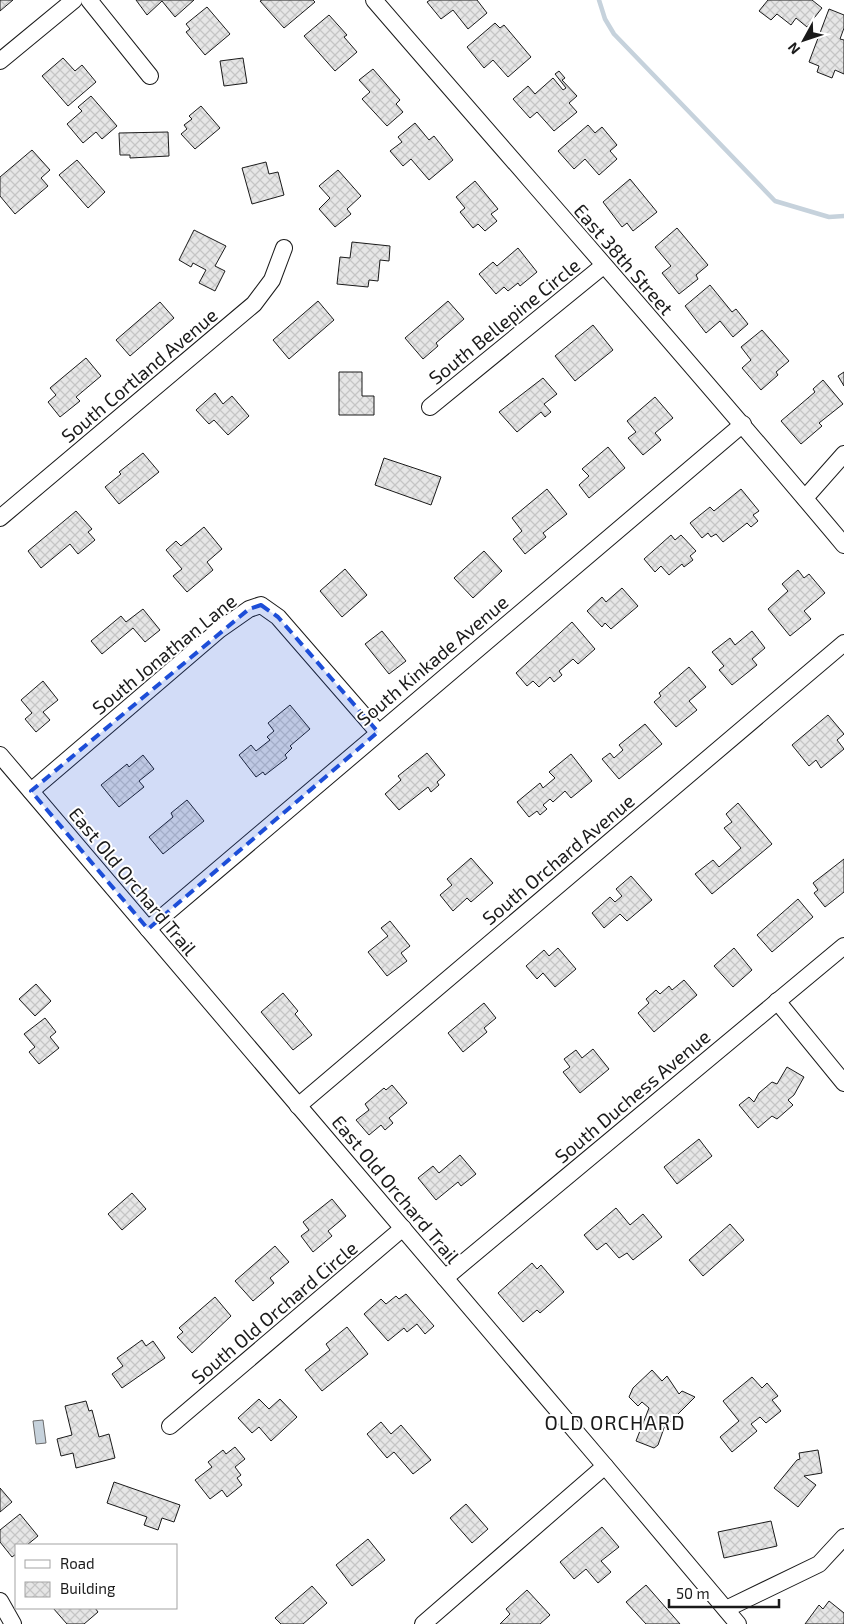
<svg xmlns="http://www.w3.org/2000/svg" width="844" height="1624" viewBox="0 0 844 1624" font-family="'Exo 2',sans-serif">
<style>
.water{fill:#c6d2dc;stroke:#6a6a6a}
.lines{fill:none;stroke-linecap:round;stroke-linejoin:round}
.stream{stroke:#c6d2dc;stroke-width:4.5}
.building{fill:url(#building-cross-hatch);stroke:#1a1a1a}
.minor-casing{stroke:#1a1a1a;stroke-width:18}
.minor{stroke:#fff;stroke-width:16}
.marked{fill:#1d4ed8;fill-opacity:0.2;stroke:#1d4ed8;stroke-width:4;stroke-dasharray:10 6;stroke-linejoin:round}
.labels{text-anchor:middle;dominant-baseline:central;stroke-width:4;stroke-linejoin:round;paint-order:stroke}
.street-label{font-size:19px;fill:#1a1a1a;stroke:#fff}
.neighbourhood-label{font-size:20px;letter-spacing:1px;fill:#1a1a1a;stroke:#fff}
</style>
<defs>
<pattern id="building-cross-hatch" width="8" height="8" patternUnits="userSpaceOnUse" patternTransform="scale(1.25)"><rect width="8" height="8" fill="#e6e6e6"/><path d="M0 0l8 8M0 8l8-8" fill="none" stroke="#c5c5c5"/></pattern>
</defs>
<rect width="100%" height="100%" fill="#fff"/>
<polygon class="water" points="43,1420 46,1443 36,1444 33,1421"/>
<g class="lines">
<polyline class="stream" points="599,0 605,19 614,34 775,201 829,217 844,216"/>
</g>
<g class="building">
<polygon points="0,0 13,0 0,11"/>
<polygon points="136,0 194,0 175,17 162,1 147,15"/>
<polygon points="262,0 313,0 315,2 284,28 260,1"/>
<polygon points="430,0 477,0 487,13 468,29 453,10 441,19 427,2"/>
<polygon points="768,0 812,0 822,8 807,27 796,18 791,25 777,14 771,20 759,11"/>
<polygon points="207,7 230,34 205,55 186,32 190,29 186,24"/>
<polygon points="829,9 844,15 844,28 840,39 844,40 844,74 835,70 832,78 817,72 819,66 809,62"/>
<polygon points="329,15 347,35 344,37 357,52 335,71 304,36"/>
<polygon points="495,23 500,28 504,25 531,57 508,77 493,60 484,68 467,47"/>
<polygon points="63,58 75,71 82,65 96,82 68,106 42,76"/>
<polygon points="243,58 247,83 224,86 220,61"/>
<polygon points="373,69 400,100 396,104 403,112 387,126 362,99 370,92 359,80"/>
<polygon points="559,71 565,78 562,80 577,96 569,103 577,112 554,131 537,112 530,118 513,99 528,86 535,94 553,78 563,90 566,88 555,74"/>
<polygon points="91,96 117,126 102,139 96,132 83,143 67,124 82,111 78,107"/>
<polygon points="201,106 220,128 195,149 181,134 187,129 184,125 192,119 189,116"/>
<polygon points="415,123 429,140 434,136 453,160 429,180 411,159 403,166 390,151 402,142 398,137"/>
<polygon points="588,125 595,133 602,127 617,145 610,151 617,159 599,175 585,159 574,169 558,151"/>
<polygon points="168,132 169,156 130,158 130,155 120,155 119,133"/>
<polygon points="32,150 50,170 41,178 48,186 15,214 0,196 0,177"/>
<polygon points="77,160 105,192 88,208 59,175"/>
<polygon points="266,162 269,174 278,172 284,195 252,204 242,168"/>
<polygon points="338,170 361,196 347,209 351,214 335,227 319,209 330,198 319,186"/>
<polygon points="630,179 657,212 633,231 627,223 622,227 603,202"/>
<polygon points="475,181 498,209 491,214 497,221 485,231 478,224 473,228 460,212 465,208 456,197"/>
<polygon points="677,228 708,265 696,275 698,279 679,294 662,273 671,266 655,247"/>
<polygon points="194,230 226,246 215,266 225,271 215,291 199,283 206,270 193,263 191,267 179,260"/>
<polygon points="352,242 390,246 389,261 380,260 378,281 369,280 368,287 337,284 340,257 350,258"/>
<polygon points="518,248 537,272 520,286 518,283 508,291 504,287 496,294 479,274 493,262 497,266"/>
<polygon points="710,285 732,312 736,309 748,324 733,337 720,321 706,333 685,306"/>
<polygon points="318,301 334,320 289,359 273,340"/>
<polygon points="448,301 464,319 436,343 438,346 423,359 405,338"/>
<polygon points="160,302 174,318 130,356 116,340"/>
<polygon points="593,325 613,350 575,381 555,356"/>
<polygon points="762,330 789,361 776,372 778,375 761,390 742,368 751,360 741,347"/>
<polygon points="86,358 101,376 76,397 80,401 60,417 48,402 56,395 50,388"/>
<polygon points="339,372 362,372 362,396 374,396 374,415 339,415"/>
<polygon points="844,372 844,386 838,376"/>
<polygon points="543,378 557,394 544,404 551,412 545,417 541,412 517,432 499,412"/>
<polygon points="823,380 843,404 819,423 822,426 801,444 781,421 815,392 813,389"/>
<polygon points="215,393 223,404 232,396 249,416 228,435 214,420 209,424 196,410"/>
<polygon points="655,397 673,418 655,433 661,440 643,455 628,438 636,432 627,421"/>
<polygon points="608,447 625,468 589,498 579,485 589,476 582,469"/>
<polygon points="143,453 159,472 119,504 105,487 121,474 119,472"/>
<polygon points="384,458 441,477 431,505 375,485"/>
<polygon points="547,489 567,514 543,533 546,537 525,554 513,539 522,531 512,518"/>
<polygon points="741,489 759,511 753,515 758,521 751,527 747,523 723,542 716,534 711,537 708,533 702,538 690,523 710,507 714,511"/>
<polygon points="76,511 92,529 88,532 95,540 78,554 70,544 41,568 28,551"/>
<polygon points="204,527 222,549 207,562 213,570 187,592 173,576 182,569 166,550 176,541 181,546"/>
<polygon points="671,535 675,540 681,535 696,551 690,556 693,560 684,567 682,564 669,575 661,566 655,572 644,559"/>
<polygon points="484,551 502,571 473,598 454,578"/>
<polygon points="345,569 367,595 342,617 320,591"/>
<polygon points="798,570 804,578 809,574 825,593 804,611 811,619 790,636 768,609 788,591 782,584"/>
<polygon points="622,588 638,606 611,629 605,623 602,627 587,611 602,597 606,602"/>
<polygon points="143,609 160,630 145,642 133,628 102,654 91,641 121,616 126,622"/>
<polygon points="572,622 595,649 578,664 573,659 559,671 562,675 554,682 550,677 539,687 533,681 527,686 516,673"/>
<polygon points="382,631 406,661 389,674 365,644"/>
<polygon points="752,631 765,648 752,659 757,665 732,685 719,670 724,666 712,652 730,638 735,645"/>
<polygon points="689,667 706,687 689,701 697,710 676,727 654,702 661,696 659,693"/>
<polygon points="43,681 58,700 43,712 50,720 36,732 25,719 32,713 21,700"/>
<polygon points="290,705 310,729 290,746 292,748 285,755 287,758 265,775 263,772 256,777 239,755 251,745 256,751 270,740 267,737 274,731 268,723"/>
<polygon points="828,715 844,734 837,740 844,749 821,768 816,760 809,766 792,745"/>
<polygon points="645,724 662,744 619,779 602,759 610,753 614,758 623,750 619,745"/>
<polygon points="427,753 445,775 437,782 439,785 431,792 428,787 399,810 385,794 401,780 398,776"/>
<polygon points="571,754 592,781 571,798 565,791 553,802 550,799 543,805 547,809 540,815 537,811 529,817 517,802 540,783 543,788 555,778 549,772"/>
<polygon points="143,755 154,769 139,781 144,787 119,807 101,785 127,764 129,767"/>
<polygon points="187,800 204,821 163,854 149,837 173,817 171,813"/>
<polygon points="738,803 772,844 712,894 695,874 713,860 719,867 741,848 724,828 732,822 726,814"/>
<polygon points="471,858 493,883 471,902 467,898 453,911 440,895 452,885 447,879"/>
<polygon points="844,859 844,892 825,907 814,893 818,890 813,883"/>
<polygon points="631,876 652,900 627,921 620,914 604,928 592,913 610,897 615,902 622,896 616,889"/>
<polygon points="798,899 813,917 772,952 757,935"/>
<polygon points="390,921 410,946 401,953 407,961 387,976 368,952 388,936 381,928"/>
<polygon points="558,948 576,969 555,987 543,973 537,979 526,966 544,950 549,956"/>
<polygon points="734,948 752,970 733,987 714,966"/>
<polygon points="684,980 697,995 654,1032 638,1013 649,1003 646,999 656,990 660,994 669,986 672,990"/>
<polygon points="36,984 51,1001 35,1016 19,999"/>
<polygon points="283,993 298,1011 295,1014 312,1035 293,1050 261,1012"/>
<polygon points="484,1003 496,1018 484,1028 487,1032 463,1052 448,1033"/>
<polygon points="45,1018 56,1032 50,1037 59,1048 39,1064 29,1052 35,1047 24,1034"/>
<polygon points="593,1049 609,1069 580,1093 563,1072 570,1067 564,1059 576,1050 582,1058"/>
<polygon points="787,1067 804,1077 794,1095 788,1100 793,1105 777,1119 772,1116 758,1128 739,1105 749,1097 754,1102 759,1093 772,1082 777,1084"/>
<polygon points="392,1085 407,1103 389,1118 393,1123 385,1130 381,1125 369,1135 356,1120 369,1110 365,1104 384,1088 386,1090"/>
<polygon points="699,1139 712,1156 677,1184 664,1167"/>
<polygon points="460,1155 476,1174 461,1186 458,1182 436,1200 418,1178 433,1166 439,1173"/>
<polygon points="132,1193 146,1209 122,1230 108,1214"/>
<polygon points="332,1199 346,1216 328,1231 332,1236 313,1252 301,1236 309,1230 303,1222"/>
<polygon points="616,1208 630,1225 643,1214 662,1237 633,1260 627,1253 619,1258 606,1243 597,1250 584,1235"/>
<polygon points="730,1224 744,1240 703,1276 689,1260"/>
<polygon points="275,1246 289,1262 270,1278 274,1283 253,1301 235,1281"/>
<polygon points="532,1263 537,1269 541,1265 564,1292 540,1313 537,1310 523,1322 498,1293"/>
<polygon points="406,1294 434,1326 425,1334 417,1324 407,1332 404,1328 388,1341 364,1314 381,1299 386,1304 396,1296 399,1299"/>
<polygon points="215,1297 231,1316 192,1353 177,1337 183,1332 179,1328"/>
<polygon points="347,1327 368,1354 322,1391 305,1370 330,1350 326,1344"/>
<polygon points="142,1340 146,1346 153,1341 165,1358 122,1388 112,1374 123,1366 117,1358"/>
<polygon points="652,1370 662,1381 667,1376 679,1394 682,1391 695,1397 664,1428 658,1445 654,1448 636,1441 649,1408 642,1402 638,1406 629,1397 633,1388"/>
<polygon points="752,1377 762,1388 767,1383 778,1396 772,1400 781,1411 766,1423 760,1417 751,1424 757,1431 732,1452 720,1437 739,1421 723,1401"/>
<polygon points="259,1399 269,1409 280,1399 297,1417 271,1441 259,1427 252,1433 238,1418"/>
<polygon points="86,1401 89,1411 92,1410 99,1437 109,1434 115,1458 76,1468 73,1453 61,1456 57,1439 72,1435 65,1406"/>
<polygon points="381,1422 391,1434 401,1425 431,1460 413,1474 394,1452 387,1458 367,1434"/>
<polygon points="235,1447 245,1459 235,1467 241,1475 237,1478 242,1485 227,1497 222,1490 210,1499 195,1480 212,1467 208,1462 223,1450 226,1454"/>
<polygon points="818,1450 822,1473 804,1476 816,1485 798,1507 774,1488 797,1460 800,1459 799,1453"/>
<polygon points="114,1482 180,1505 174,1522 162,1518 158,1530 144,1525 147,1517 107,1503"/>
<polygon points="0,1488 12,1502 0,1512"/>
<polygon points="466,1504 488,1529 472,1543 450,1518"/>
<polygon points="20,1514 38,1536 27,1545 16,1545 16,1554 12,1557 0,1542 0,1530"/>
<polygon points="771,1521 777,1546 724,1558 718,1532"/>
<polygon points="602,1527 619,1547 601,1561 611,1572 598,1583 586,1569 574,1579 560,1562"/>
<polygon points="368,1539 385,1560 352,1586 336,1565"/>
<polygon points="646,1585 680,1624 646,1624 626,1602"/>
<polygon points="312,1586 327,1603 303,1624 281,1624 275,1618"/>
<polygon points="527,1590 550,1615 540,1624 500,1624 510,1614 506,1609"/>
<polygon points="829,1601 844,1613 844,1624 805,1624 819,1605 823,1609"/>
<polygon points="53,1608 95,1608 98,1612 84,1624 67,1624"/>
</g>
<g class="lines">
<defs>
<g id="minor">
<polyline points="89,0 150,76"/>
<path d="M374,0C531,182 690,361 844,545"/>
<polyline points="0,61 74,0"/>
<polyline points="430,407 603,266"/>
<polyline points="805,498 844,454"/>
<polyline points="0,518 254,304 272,280 284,248"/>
<polyline points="0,755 605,1466 423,1624"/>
<polyline points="31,791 219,630 249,609 261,605 278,617 378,732"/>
<polyline points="148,929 743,424"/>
<polyline points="777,1001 844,1083"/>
<polyline points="298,1106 844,643"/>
<polyline points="445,1278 844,946"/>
<polyline points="170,1426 403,1228"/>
<polyline points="605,1466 738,1624"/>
<polyline points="0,1601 13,1624"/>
<polyline points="726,1609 819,1564 844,1537"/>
</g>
</defs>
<use href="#minor" class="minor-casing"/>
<use href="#minor" class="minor"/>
</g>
<path class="marked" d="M261,605L278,617L378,732L148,929L31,791L249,609Z"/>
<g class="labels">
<g class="street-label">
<text transform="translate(624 259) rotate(49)">East 38th Street</text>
<text transform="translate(504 321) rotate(-39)">South Bellepine Circle</text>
<text transform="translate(139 375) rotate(-40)">South Cortland Avenue</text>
<text transform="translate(164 654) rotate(-39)">South Jonathan Lane</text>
<text transform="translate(432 660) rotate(-40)">South Kinkade Avenue</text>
<text transform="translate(558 859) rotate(-40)">South Orchard Avenue</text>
<text transform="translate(133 881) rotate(50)">East Old Orchard Trail</text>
<text transform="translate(632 1096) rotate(-40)">South Duchess Avenue</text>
<text transform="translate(396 1189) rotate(50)">East Old Orchard Trail</text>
<text transform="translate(274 1312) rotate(-40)">South Old Orchard Circle</text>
</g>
<g class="neighbourhood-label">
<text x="615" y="1422">OLD ORCHARD</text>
</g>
</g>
<rect x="15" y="1544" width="162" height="65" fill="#ffffff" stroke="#a3a3a3"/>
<rect x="25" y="1560" width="25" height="8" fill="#ffffff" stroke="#a3a3a3"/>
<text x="60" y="1569" font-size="15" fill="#1a1a1a">Road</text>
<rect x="25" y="1582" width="25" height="15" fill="url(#building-cross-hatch)" stroke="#a3a3a3"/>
<text x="60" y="1594" font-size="15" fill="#1a1a1a">Building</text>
<g transform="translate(804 40) rotate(230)" stroke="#ffffff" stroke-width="4" paint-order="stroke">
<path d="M0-4L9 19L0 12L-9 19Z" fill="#1a1a1a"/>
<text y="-8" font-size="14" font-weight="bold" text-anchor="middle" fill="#1a1a1a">N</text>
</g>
<path d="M669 1599v8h110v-8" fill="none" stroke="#1a1a1a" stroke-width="2.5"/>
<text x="676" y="1599" font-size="15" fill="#1a1a1a" stroke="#ffffff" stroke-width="4" paint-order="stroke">50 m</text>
</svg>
